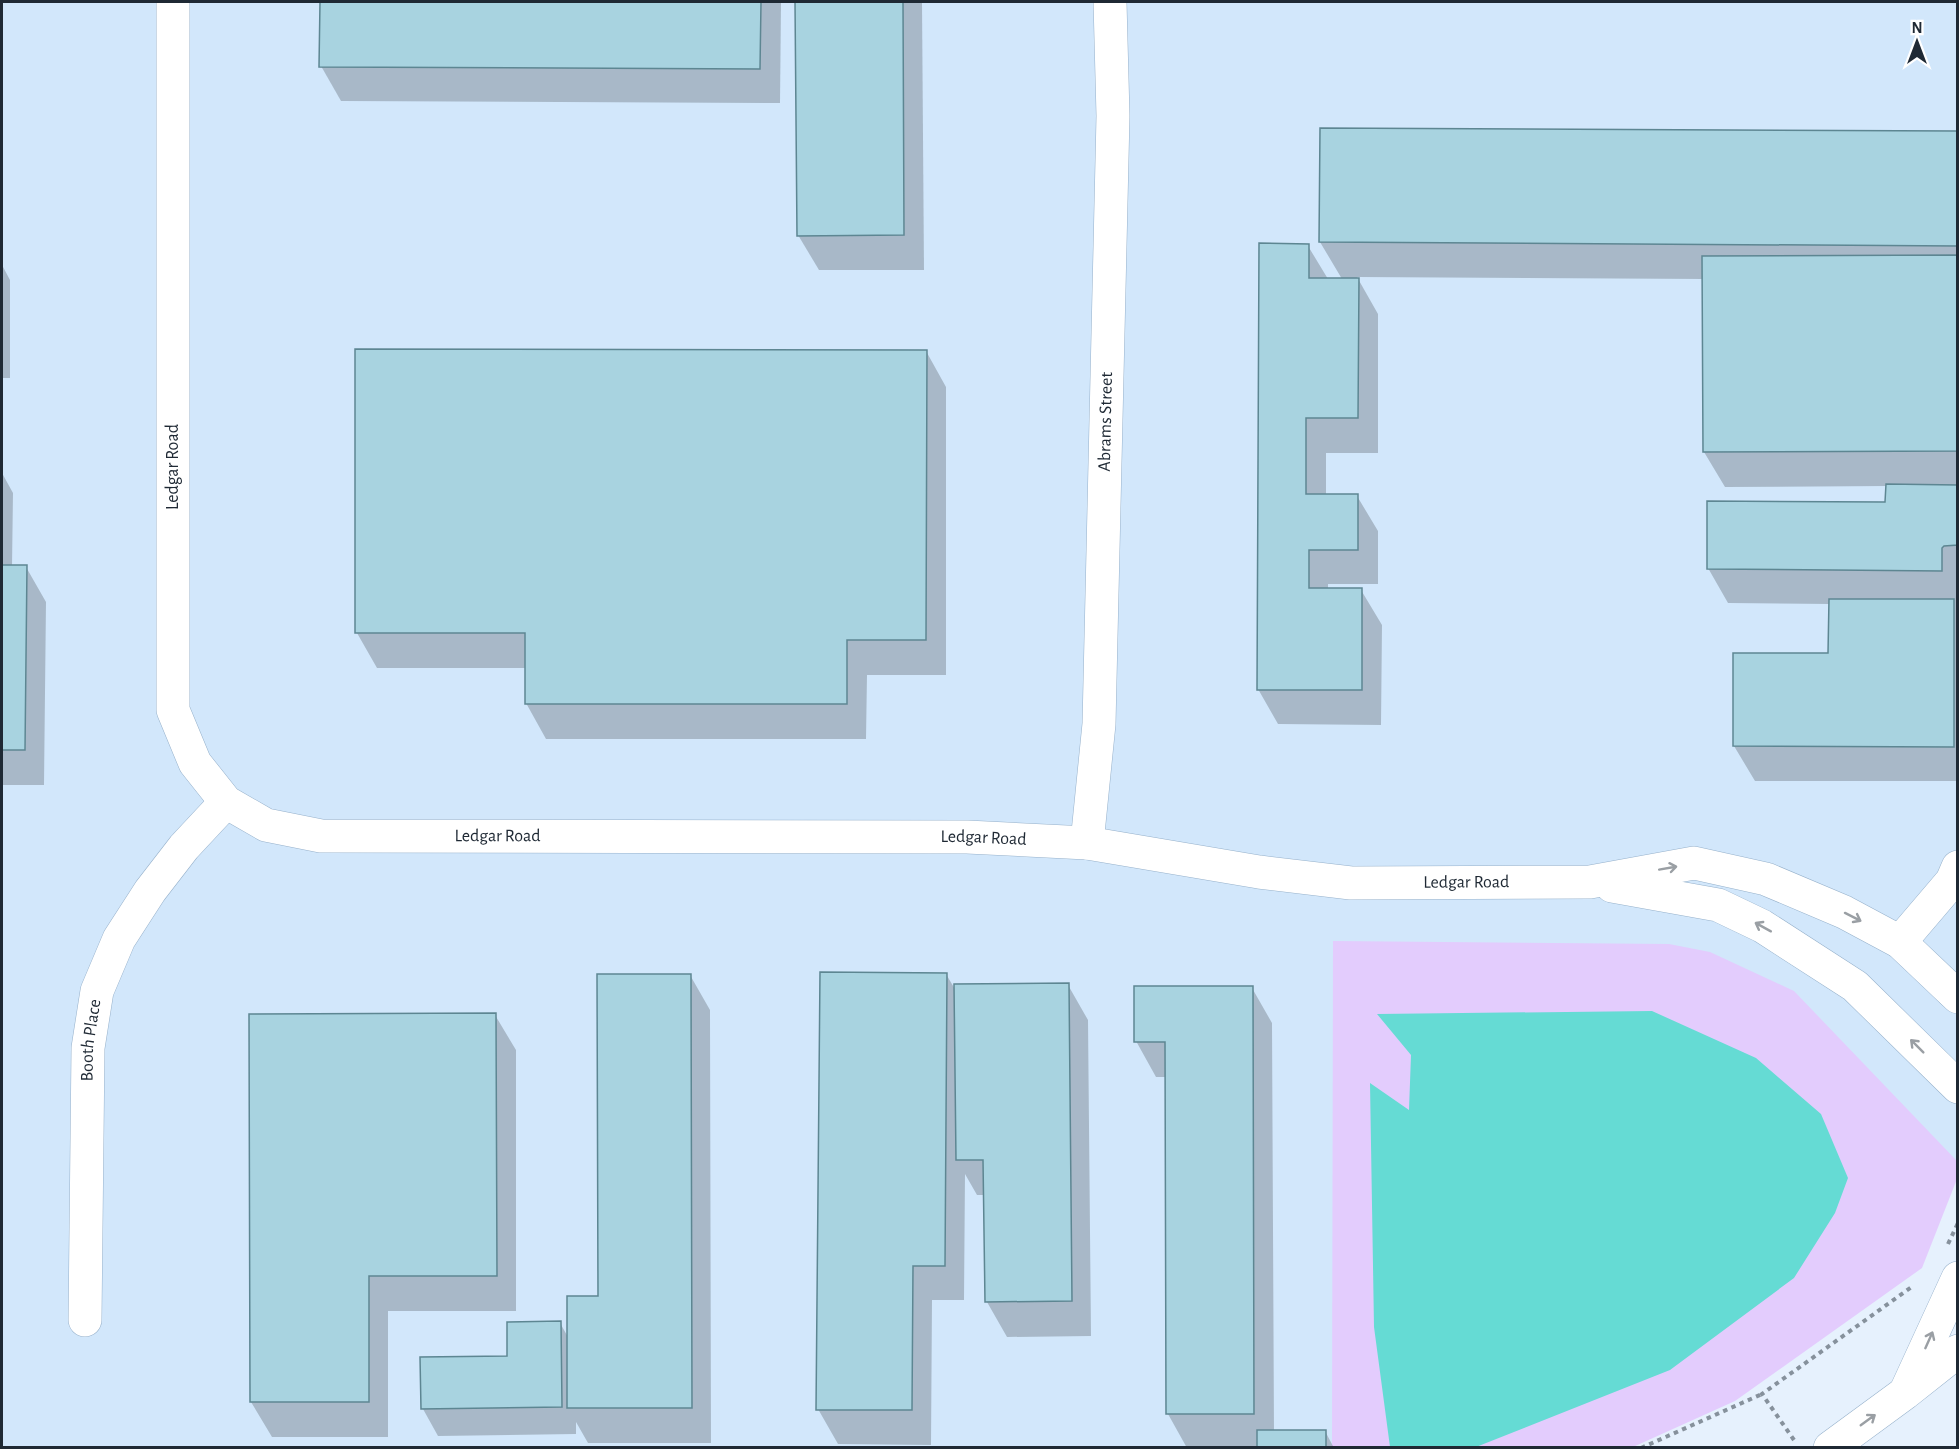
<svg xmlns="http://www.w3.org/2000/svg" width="1959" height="1449" viewBox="0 0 1959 1449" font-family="'Alegreya Sans',sans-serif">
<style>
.built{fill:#d2e7fb}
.green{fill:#e3ccfd}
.water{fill:#65dbd4}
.shadow{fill:#0003}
.building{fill:#a8d3e0;stroke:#5d8692;stroke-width:1.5}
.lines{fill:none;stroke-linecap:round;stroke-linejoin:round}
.minor-casing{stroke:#96b1cb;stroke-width:34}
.major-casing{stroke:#96b1cb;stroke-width:34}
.path{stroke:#86919c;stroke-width:4;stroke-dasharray:4.5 4.5;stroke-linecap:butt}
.minor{stroke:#fff;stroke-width:33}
.major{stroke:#fff;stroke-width:33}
.oneway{stroke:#9a9fa4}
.labels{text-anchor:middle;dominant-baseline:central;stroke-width:6;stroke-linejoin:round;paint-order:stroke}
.street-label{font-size:18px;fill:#1f2934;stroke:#fff}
</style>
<rect width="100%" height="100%" fill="#e6f1fd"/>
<polygon class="built" points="2,2 1957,2 1957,1167 1485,1447 2,1448"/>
<polygon class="green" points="1333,941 1669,944 1710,952 1794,991 1957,1161 1957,1179 1922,1268 1735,1401 1633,1447 1332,1448"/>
<polygon class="water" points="1652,1011 1756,1058 1821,1114 1848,1178 1835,1213 1794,1278 1670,1370 1476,1447 1390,1447 1374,1327 1370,1083 1409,1110 1411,1055 1377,1014"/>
<g class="shadow">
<polygon points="321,2 781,2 780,103 341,101 321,66"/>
<polygon points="796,2 922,2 924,270 819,270 798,235"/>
<polygon points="1958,133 1958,781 1755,781 1734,746 1829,655 1830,604 1728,603 1708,568 1887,503 1888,486 1725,487 1704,452 1704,279 1357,277 1378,314 1378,453 1326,453 1326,496 1357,496 1378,531 1378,584 1328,584 1328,590 1361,590 1382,625 1381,725 1278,724 1258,689 1308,246 1328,279 1342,279 1320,242"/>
<polygon points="2,265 10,280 10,378 2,378"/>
<polygon points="926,351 946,387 946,675 867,675 866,739 546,739 526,703 526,668 377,668 357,633"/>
<polygon points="2,473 13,493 12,567 26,567 46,602 44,785 2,785"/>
<polygon points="946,974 956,991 1068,985 1088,1020 1091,1336 1007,1337 987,1302 985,1195 977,1195 965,1174 964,1300 932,1300 931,1445 838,1444 818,1409"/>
<polygon points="690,975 710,1010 711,1443 588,1443 576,1422 576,1434 438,1436 423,1409 509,1357 560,1323 568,1337 599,1297"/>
<polygon points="1252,988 1272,1023 1274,1431 1325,1431 1334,1448 1187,1448 1168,1414 1167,1077 1156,1077 1136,1041"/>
<polygon points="495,1015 516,1050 516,1311 388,1311 388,1437 272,1437 251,1402"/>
</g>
<g class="building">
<polygon points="320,2 761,2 760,69 319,67"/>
<polygon points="795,2 903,2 904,235 797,236"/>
<polygon points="1320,128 1958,131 1958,246 1319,242"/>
<polygon points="1259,243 1309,244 1309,278 1359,278 1358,418 1306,418 1306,494 1358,494 1358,550 1309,550 1309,588 1362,588 1362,690 1257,690"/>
<polygon points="1958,255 1958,451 1703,452 1702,256"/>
<polygon points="355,349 927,350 926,640 847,640 847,704 525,704 525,633 355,633"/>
<polygon points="1886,484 1958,485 1958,545 1944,546 1942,548 1942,571 1707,569 1707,501 1885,502"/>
<polygon points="2,565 27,565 25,750 2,750"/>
<polygon points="1829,599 1954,599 1954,747 1733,746 1733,653 1828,653"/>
<polygon points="820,972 947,973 945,1266 913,1266 912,1410 816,1410"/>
<polygon points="597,974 691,974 692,1408 567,1408 567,1296 598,1296"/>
<polygon points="1069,983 1072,1301 985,1302 983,1160 956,1160 954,984"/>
<polygon points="1134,986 1253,986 1254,1414 1166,1414 1165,1042 1134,1042"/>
<polygon points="496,1013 497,1276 369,1276 369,1402 250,1402 249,1014"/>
<polygon points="561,1321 562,1407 421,1409 420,1357 507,1356 507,1322"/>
<rect x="1257" y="1430" width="69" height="18"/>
</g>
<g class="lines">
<defs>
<g id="minor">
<path id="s1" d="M173,2V710L195,763L226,802L266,825L321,836L967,837L1087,843L1259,872L1351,883L1590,882L1694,863L1766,879L1844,912L1900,942L1958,997"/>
<path id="s2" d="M1087,843L1099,724L1113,116L1110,2"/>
<polyline points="1612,886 1718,905 1762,926 1855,986 1958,1087"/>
<polyline points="1900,942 1952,881 1958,867"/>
<path id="s3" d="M85,1320L88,1048L97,991L119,939L150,891L184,847L226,802"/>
</g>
<g id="major">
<polyline points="1952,991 1958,994"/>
<polyline points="1907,1389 1958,1278"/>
<polyline points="1830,1448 1905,1393 1958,1351"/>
</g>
</defs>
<use href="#minor" class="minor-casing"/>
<use href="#major" class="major-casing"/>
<g class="path">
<polyline points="1948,1244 1958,1223"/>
<polyline points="1794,1440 1762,1394 1913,1286"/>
<polyline points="1641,1448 1762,1394"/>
</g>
<use href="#minor" class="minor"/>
<use href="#major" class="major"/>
</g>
<defs><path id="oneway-shaft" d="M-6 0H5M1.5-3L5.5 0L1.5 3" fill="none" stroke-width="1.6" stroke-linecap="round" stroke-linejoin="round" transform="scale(1.5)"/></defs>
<g class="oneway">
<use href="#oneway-shaft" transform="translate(1668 868) rotate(-10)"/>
<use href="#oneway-shaft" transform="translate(1853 917) rotate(27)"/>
<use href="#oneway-shaft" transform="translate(1763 927) rotate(-151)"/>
<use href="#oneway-shaft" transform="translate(1917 1046) rotate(-135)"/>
<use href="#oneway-shaft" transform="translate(1929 1340) rotate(-66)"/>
<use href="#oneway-shaft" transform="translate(1868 1420) rotate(-36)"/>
</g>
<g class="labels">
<g class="street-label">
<text stroke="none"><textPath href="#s2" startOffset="422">Abrams Street</textPath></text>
<text transform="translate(173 467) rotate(-90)">Ledgar Road</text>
<text stroke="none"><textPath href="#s1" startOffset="1094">Ledgar Road</textPath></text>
<text stroke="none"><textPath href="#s1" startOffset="1580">Ledgar Road</textPath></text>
<text stroke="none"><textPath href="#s1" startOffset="2066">Ledgar Road</textPath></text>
<text stroke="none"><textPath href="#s3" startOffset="280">Booth Place</textPath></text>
</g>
</g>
<rect width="1959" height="1449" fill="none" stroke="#1f2934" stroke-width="6"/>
<g transform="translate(1917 42)" stroke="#ffffff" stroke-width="4.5" paint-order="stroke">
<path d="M0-4.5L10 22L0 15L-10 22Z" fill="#1f2934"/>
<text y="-9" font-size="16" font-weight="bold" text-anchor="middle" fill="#1f2934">N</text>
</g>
</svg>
